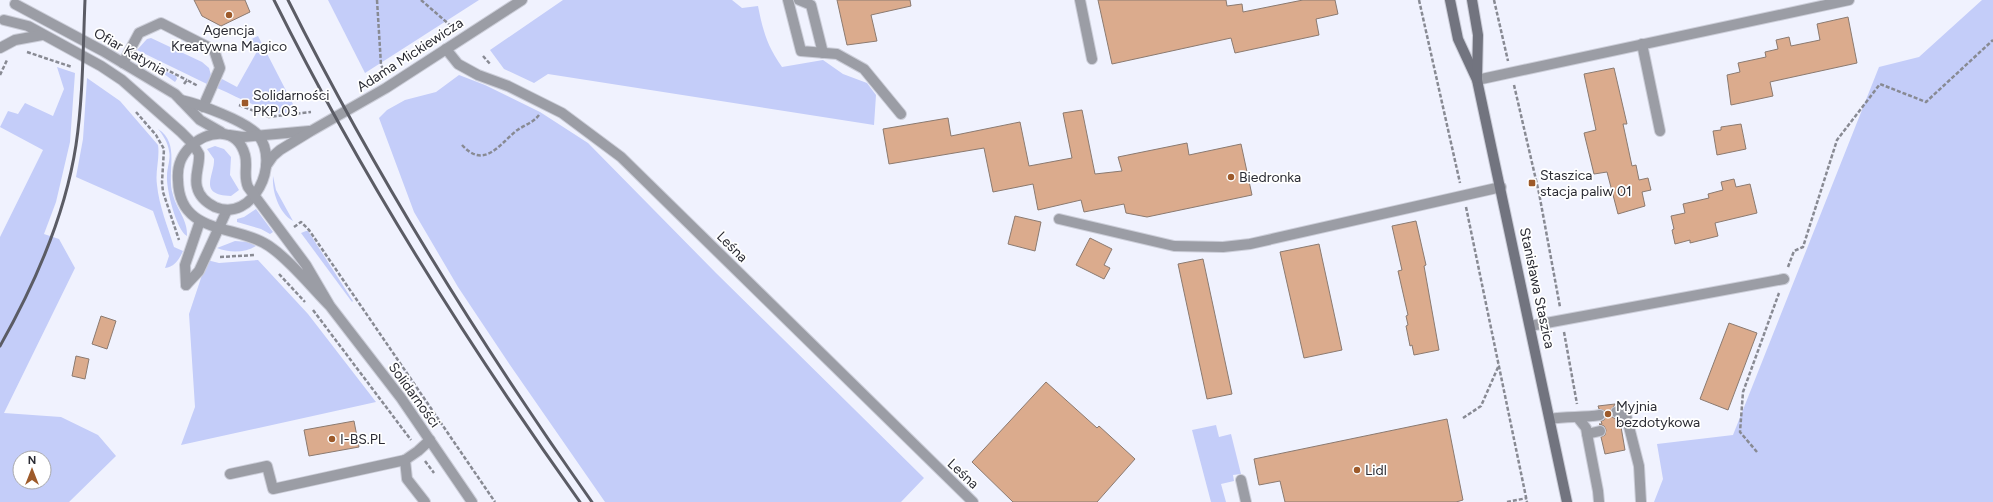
<svg xmlns="http://www.w3.org/2000/svg" width="1993" height="502" viewBox="0 0 1993 502" font-family="Figtree,sans-serif">
<style>
.green{fill:#c4cdf9;fill-rule:evenodd}
.building{fill:#dbab8d;stroke:#8b7a70}
.lines{fill:none;stroke-linecap:round;stroke-linejoin:round}
.service-casing{stroke:#ccced9;stroke-width:12}
.minor-casing{stroke:#ccced9;stroke-width:12}
.tertiary-casing{stroke:#ccced9;stroke-width:12}
.secondary-casing{stroke:#ccced9;stroke-width:12}
.path{stroke:#888a93;stroke-width:2.5;stroke-dasharray:4 2;stroke-linecap:butt}
.service{stroke:#9b9da5;stroke-width:10}
.minor{stroke:#9b9da5;stroke-width:10}
.tertiary{stroke:#9b9da5;stroke-width:10}
.secondary{stroke:#72747f;stroke-width:10}
.rail{stroke:#5b5c65;stroke-width:3}
.poi-dot{fill:#9d5a2a;stroke:#fff;stroke-width:1.5}
.labels{text-anchor:middle;dominant-baseline:central;stroke-width:3.5;stroke-linejoin:round;paint-order:stroke}
.poi-label{font-size:14px;fill:#2a2b33;stroke:#fff;text-anchor:start}
.street-label{font-size:14px;fill:#2a2b33;stroke:#fff}
</style>
<rect width="100%" height="100%" fill="#f0f2fe"/>
<g class="green">
<polygon points="328,0 479,0 365,73"/>
<path d="M563,0H732L742,8L758,6C763,31 767,46 782,67L823,60L843,74L867,83L876,95L874,125L548,74L534,83L504,69L490,50Z"/>
<polygon points="1982,0 1993,0 1993,502 1654,502 1663,479 1657,444 1733,435 1879,67 1919,57"/>
<path d="M258,36L297,112C272,118 241,98 217,88L222,79L237,87L259,48L247,41Z"/>
<polygon points="151,38 202,62 209,68 211,75 207,84 137,50 147,39"/>
<polygon points="153,66 176,76 177,79 175,82"/>
<path d="M57,67L75,73L70,142L56,202L44,234L59,239L75,268L4,413L61,417L98,435L116,456L69,502H0V237L43,150L0,127L8,111L18,114L25,103L53,116L64,89ZM20,458H44V482H20Z"/>
<polygon points="459,75 485,85 540,112 588,143 716,273 924,478 901,502 605,502 510,365 458,287 414,212 379,118 387,110 405,100 436,92"/>
<path d="M87,78L120,101L158,145C160,158 155,171 157,185C159,206 168,227 174,247L183,251C179,260 174,267 165,268L169,256L153,211L76,177L83,139Z"/>
<path d="M158,129C181,143 166,173 173,195C177,210 188,220 187,236C176,230 166,188 167,176C167,167 171,159 169,151C168,143 163,135 158,129Z"/>
<path d="M215,146L224,149L231,157L230,175L239,190L231,196C197,195 215,175 214,159L207,149Z"/>
<path d="M273,176L276,190L293,221C279,213 272,192 273,176Z"/>
<polygon points="256,209 273,232 270,234 261,229 237,222 237,219 244,217"/>
<polygon points="306,231 308,231 353,301 352,302 301,233"/>
<path d="M235,241L248,242L256,246C245,253 229,253 217,248Z"/>
<polygon points="207,260 219,263 258,260 308,314 376,402 181,445 195,407 189,314"/>
<polygon points="1216,425 1219,437 1231,434 1241,474 1233,475 1234,481 1221,484 1226,502 1211,502 1192,430"/>
</g>
<g class="building">
<polygon points="194,0 245,0 250,12 221,26 202,16"/>
<polygon points="837,0 910,0 911,6 871,15 877,41 847,45"/>
<polygon points="1098,0 1226,0 1227,6 1242,4 1243,12 1303,0 1335,0 1338,14 1316,19 1319,35 1235,53 1231,38 1112,64"/>
<polygon points="1848,17 1857,63 1770,82 1773,96 1731,105 1727,75 1740,72 1738,63 1766,57 1765,52 1778,49 1776,40 1789,37 1791,46 1820,40 1817,24"/>
<polygon points="1614,68 1627,124 1623,124 1632,166 1636,165 1639,180 1648,178 1651,190 1642,192 1645,206 1618,214 1607,172 1594,174 1584,133 1596,130 1584,74"/>
<polygon points="1082,110 1095,174 1122,171 1118,157 1187,143 1189,155 1241,144 1252,195 1147,217 1126,213 1124,204 1084,212 1081,200 1038,210 1033,184 993,192 984,148 889,164 883,129 948,118 951,136 1020,122 1029,166 1072,158 1063,113"/>
<polygon points="1741,124 1746,149 1717,155 1713,131 1721,130 1721,127"/>
<polygon points="1734,179 1736,187 1750,184 1757,213 1715,223 1718,236 1690,243 1690,240 1675,244 1672,230 1674,229 1671,216 1685,213 1683,204 1709,198 1708,194 1723,190 1721,182"/>
<polygon points="1015,216 1041,222 1035,251 1008,244"/>
<polygon points="1416,221 1426,265 1424,266 1439,350 1414,355 1412,345 1410,346 1406,326 1408,325 1406,316 1408,315 1398,271 1402,270 1392,226"/>
<polygon points="1090,238 1112,249 1104,265 1110,268 1104,279 1076,265"/>
<polygon points="1319,244 1342,350 1304,358 1280,252"/>
<polygon points="1203,259 1232,394 1207,399 1178,264"/>
<polygon points="101,316 116,321 107,349 92,344"/>
<polygon points="1729,323 1757,333 1728,410 1700,399"/>
<polygon points="76,356 89,359 85,379 72,376"/>
<polygon points="1046,382 1097,428 1099,426 1135,459 1097,502 1013,502 972,462"/>
<polygon points="1615,404 1610,413 1612,417 1620,421 1625,450 1605,454 1601,437 1605,435 1606,430 1604,426 1599,424 1602,424 1601,421 1604,420 1606,414 1605,411 1599,409 1598,406"/>
<polygon points="1447,419 1463,500 1456,502 1285,502 1280,481 1259,485 1254,459"/>
<polygon points="354,421 359,447 309,456 304,430"/>
</g>
<g class="lines">
<defs>
<g id="service">
<polyline points="788,0 801,51 837,54 864,69 901,114"/>
<polyline points="799,0 811,5 823,53"/>
<polyline points="1080,0 1092,59"/>
<polyline points="1642,44 1660,131"/>
<polyline points="123,63 139,33 161,23 214,50 220,68 203,107"/>
<polyline points="186,285 199,271 227,210"/>
<polyline points="186,285 185,265 200,221"/>
<polyline points="1530,326 1784,279"/>
<polyline points="1616,412 1626,415 1639,466 1641,502"/>
<polyline points="1578,418 1586,428 1587,434 1598,491 1599,502"/>
<path d="M1550,419C1567,416 1583,418 1600,415"/>
<polyline points="1587,434 1600,431"/>
<polyline points="405,460 407,479 425,502"/>
<polyline points="230,474 267,466 273,489 405,460 418,451 430,440"/>
<polyline points="1241,480 1246,502"/>
</g>
<g id="minor">
<polyline points="446,49 458,64 478,75 508,86 562,113 621,157 973,502"/>
<polyline points="1477,80 1849,0"/>
<polyline points="1059,219 1174,246 1223,247 1250,244 1501,187"/>
</g>
<g id="tertiary">
<polyline points="15,4 103,51 175,94 200,120 221,132"/>
<path d="M4,20L28,26L101,66L122,80L181,132L193,144L199,154C200,165 194,176 197,187C199,196 207,203 215,207C253,223 281,163 258,135C246,121 199,104 181,100"/>
<polyline points="0,48 15,40 42,35"/>
<polyline points="229,135 243,137 309,131"/>
<polyline points="266,166 273,156 280,150 311,131 386,88 522,0"/>
<path d="M330,306C311,287 291,261 269,246C237,224 179,236 178,180C177,167 180,157 190,147C207,130 237,126 245,155C248,166 243,176 248,187L306,265L330,306L401,398L472,502"/>
</g>
<g id="secondary">
<polyline points="1450,0 1458,39 1477,80 1567,502"/>
<polyline points="1472,0 1478,35 1477,78"/>
</g>
</defs>
<use href="#service" class="service-casing"/>
<use href="#minor" class="minor-casing"/>
<use href="#tertiary" class="tertiary-casing"/>
<use href="#secondary" class="secondary-casing"/>
<g class="path">
<polyline points="377,0 381,65 386,74"/>
<polyline points="421,0 451,26"/>
<polyline points="1419,0 1460,183"/>
<polyline points="1494,0 1508,61"/>
<polyline points="27,52 72,67"/>
<polyline points="483,56 491,65"/>
<polyline points="143,58 187,80"/>
<polyline points="0,75 7,60"/>
<polyline points="184,84 187,80 198,86"/>
<polyline points="1514,85 1539,193 1560,307"/>
<polyline points="239,105 269,117 311,112"/>
<polyline points="136,112 156,135 164,149 162,182 163,192 179,240"/>
<path d="M462,145C484,169 498,146 516,131C524,125 533,123 539,115"/>
<polyline points="1466,207 1527,502"/>
<polyline points="294,227 301,222 309,230 495,502"/>
<polyline points="220,257 255,255"/>
<polyline points="1788,267 1794,251 1803,247 1837,140 1880,84 1926,102 1993,40"/>
<polyline points="279,274 305,302"/>
<polyline points="313,310 411,440"/>
<polyline points="1564,332 1577,404"/>
<polyline points="1463,418 1481,406 1499,365"/>
<polyline points="1757,452 1740,432 1743,392 1779,293"/>
<polyline points="425,461 434,473"/>
<polyline points="1507,502 1527,498"/>
</g>
<use href="#service" class="service"/>
<use href="#minor" class="minor"/>
<use href="#tertiary" class="tertiary"/>
<use href="#secondary" class="secondary"/>
<g class="rail">
<path d="M274,0C362,177 465,341 580,502"/>
<path d="M288,0C376,176 479,342 592,502"/>
<path d="M0,346C35,284 65,217 76,145C83,98 83,48 85,0"/>
</g>
</g>
<g class="poi-dot">
<circle cx="229" cy="15" r="4"/>
<rect x="241" y="99" width="8" height="8" rx="2"/>
<circle cx="1231" cy="177" r="4"/>
<rect x="1528" y="179" width="8" height="8" rx="2"/>
<circle cx="1608" cy="414" r="4"/>
<circle cx="332" cy="439" r="4"/>
<circle cx="1357" cy="470" r="4"/>
</g>
<g class="labels">
<g class="poi-label">
<text x="229" y="30" text-anchor="middle">Agencja<tspan x="229" dy="16">Kreatywna Magico</tspan></text>
<text x="253" y="95">Solidarności<tspan x="253" dy="16">PKP 03</tspan></text>
<text x="1540" y="175">Staszica<tspan x="1540" dy="16">stacja paliw 01</tspan></text>
<text x="1239" y="177">Biedronka</text>
<text x="1616" y="406">Myjnia<tspan x="1616" dy="16">bezdotykowa</tspan></text>
<text x="340" y="439">I-BS.PL</text>
<text x="1365" y="470">Lidl</text>
</g>
<g class="street-label">
<text transform="translate(130 52) rotate(30)">Ofiar Katynia</text>
<text transform="translate(410 55) rotate(-33)">Adama Mickiewicza</text>
<text transform="translate(732 247) rotate(45)">Leśna</text>
<text transform="translate(1537 288) rotate(78)">Stanisława Staszica</text>
<text transform="translate(414 395) rotate(54)">Solidarności</text>
<text transform="translate(963 474) rotate(43)">Leśna</text>
</g>
</g>
<g transform="translate(32 470)"><circle r="19" fill="#ffffff" stroke="#aaaaad"/>
<path d="M0-3L7 15L0 10L-7 15Z" fill="#9d5a2a"/>
<text y="-6" font-size="11" font-weight="bold" text-anchor="middle" fill="#2a2b33">N</text>
</g>
</svg>
